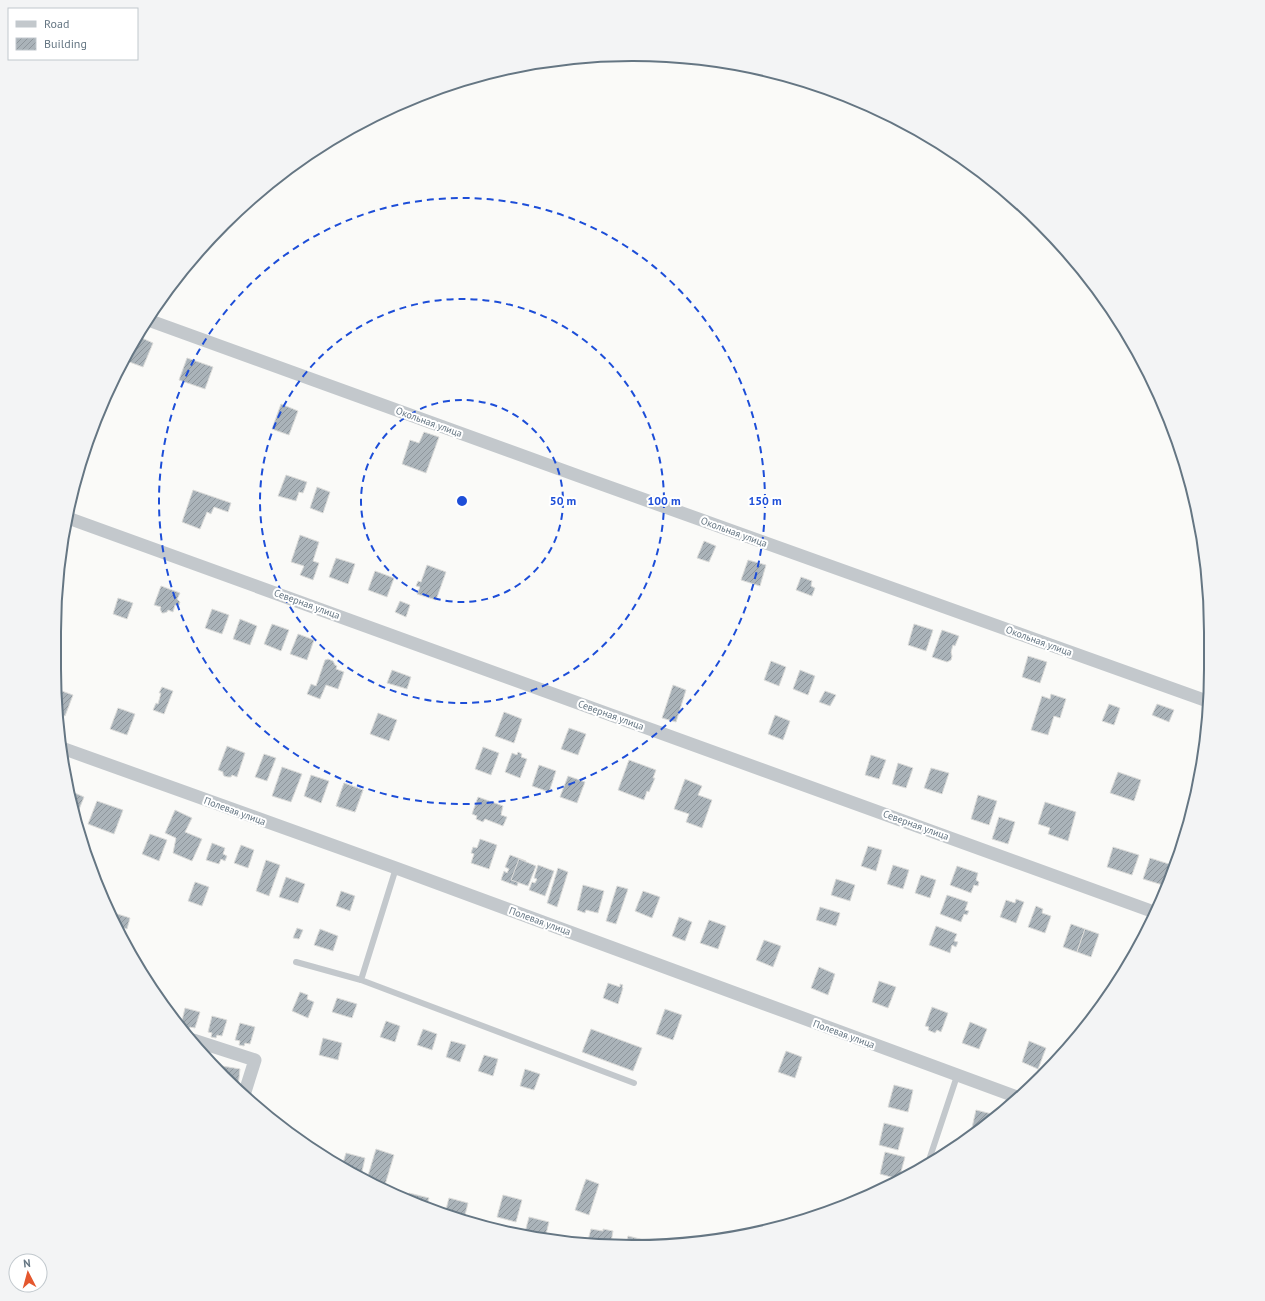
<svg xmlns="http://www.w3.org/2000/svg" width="1265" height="1301" viewBox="0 0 1265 1301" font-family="'PT Sans',sans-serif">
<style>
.building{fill:url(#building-hatch);stroke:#dcdcda}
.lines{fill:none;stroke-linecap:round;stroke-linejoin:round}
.service{stroke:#c3c8cc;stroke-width:6}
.minor{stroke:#c3c8cc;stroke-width:13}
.ring{fill:none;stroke:#1d4ed8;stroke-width:2;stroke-dasharray:7 5}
.labels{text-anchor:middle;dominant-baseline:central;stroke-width:4;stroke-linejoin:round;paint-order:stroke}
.street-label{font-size:10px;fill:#657683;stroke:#fff}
.rim{fill:none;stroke:#657683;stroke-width:2}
.centre{fill:#1d4ed8;stroke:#fff;stroke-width:2}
.ring-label{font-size:12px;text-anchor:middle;font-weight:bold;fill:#1d4ed8;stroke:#fff;stroke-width:4;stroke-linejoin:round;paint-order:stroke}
</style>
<defs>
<pattern id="building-hatch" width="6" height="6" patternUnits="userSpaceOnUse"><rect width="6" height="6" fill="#aab3b9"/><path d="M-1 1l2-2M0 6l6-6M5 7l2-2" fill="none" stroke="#8e969c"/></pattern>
</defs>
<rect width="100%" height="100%" fill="#fafaf8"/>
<g class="building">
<polygon points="137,336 153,343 143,367 124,360 132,343"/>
<polygon points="187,358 213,367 205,389 179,380"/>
<polygon points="281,404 298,411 289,435 272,429"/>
<polygon points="424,432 439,437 426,473 402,464 410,440 419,443"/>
<polygon points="286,475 307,482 303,493 299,492 296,501 278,496"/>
<polygon points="317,487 330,492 323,513 310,508"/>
<polygon points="193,490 231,503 228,512 214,507 211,514 207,512 200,529 182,522"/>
<polygon points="300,535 319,542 313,561 319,563 313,580 300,575 304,566 291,562"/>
<polygon points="704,541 716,546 709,562 697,558"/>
<polygon points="336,558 355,564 348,584 329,577"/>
<polygon points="748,560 766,565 760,586 741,580"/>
<polygon points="427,565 446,572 436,600 417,594 420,587 416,586 418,581 421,582"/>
<polygon points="375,571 394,578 387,597 368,590"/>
<polygon points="801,577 812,581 811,586 815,588 812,596 796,590"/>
<polygon points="161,586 180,593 177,599 180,602 179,605 175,605 173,612 168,610 167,612 164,613 162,613 160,609 161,607 154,605"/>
<polygon points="118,598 133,603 127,619 113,614"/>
<polygon points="400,601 410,605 406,617 395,612"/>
<polygon points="212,609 229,615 222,634 205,628"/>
<polygon points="240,619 257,626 250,645 233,639"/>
<polygon points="272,624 289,630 281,651 264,644"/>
<polygon points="914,624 933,630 926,651 908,645"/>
<polygon points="942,630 959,636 955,646 953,645 951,652 952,656 951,660 947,662 932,657"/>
<polygon points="298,634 314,640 307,660 290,654"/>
<polygon points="1028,656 1047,662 1040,683 1022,677"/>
<polygon points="328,659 333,661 335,665 337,666 336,669 344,672 338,689 326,685 320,699 307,694 311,684 316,686 325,660"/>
<polygon points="771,661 786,667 779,686 764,680"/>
<polygon points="392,670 411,677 407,689 387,683"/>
<polygon points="800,670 815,676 808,695 793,689"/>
<polygon points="673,685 686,690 676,722 662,718"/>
<polygon points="162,687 173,691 164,714 153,710 156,703 158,704 161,693 159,693"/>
<polygon points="56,689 73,695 65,716 58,713"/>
<polygon points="825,691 836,695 830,706 819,702"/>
<polygon points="1051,694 1066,699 1060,718 1054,716 1048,735 1031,730 1042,696 1050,699"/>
<polygon points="1109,704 1120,708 1114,725 1102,721"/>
<polygon points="1157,704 1174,710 1169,722 1152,715"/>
<polygon points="118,708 135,714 127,735 110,729"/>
<polygon points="504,712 522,719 514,743 495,736"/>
<polygon points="378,713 397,720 389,741 370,734"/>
<polygon points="775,715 790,721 783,740 768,734"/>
<polygon points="569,728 586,734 578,755 561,749"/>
<polygon points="227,746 245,753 237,777 232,775 231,777 228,777 224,776 223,774 223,772 218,770"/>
<polygon points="483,747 499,753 491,775 475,769"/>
<polygon points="518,752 522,754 521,757 527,759 520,778 505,772 512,753 517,755"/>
<polygon points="264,754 276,758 267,781 255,777"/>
<polygon points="871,755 886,760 879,779 865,775"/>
<polygon points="629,760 656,770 653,778 655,778 649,792 647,791 644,800 618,790"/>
<polygon points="898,763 913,768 906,788 892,784"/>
<polygon points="539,765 556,771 549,792 532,786"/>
<polygon points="282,767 302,774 291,802 272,796"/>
<polygon points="931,768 949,773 942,794 924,788"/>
<polygon points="1118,772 1141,780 1134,801 1110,793"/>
<polygon points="311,775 329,781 321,803 304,796"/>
<polygon points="568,776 585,782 577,803 560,797"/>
<polygon points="685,779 702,786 698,795 712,800 702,828 686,822 689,814 674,809"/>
<polygon points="344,783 363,790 355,812 336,806"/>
<polygon points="344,783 363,790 355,812 336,806"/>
<polygon points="68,790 84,797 76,817"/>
<polygon points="978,795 997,801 989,825 971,819"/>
<polygon points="478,797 503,806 501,815 507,817 503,826 485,819 483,822 476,819 477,816 472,814"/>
<polygon points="97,801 123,810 114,834 88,824"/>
<polygon points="1045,802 1076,812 1068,841 1048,834 1050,828 1038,824"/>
<polygon points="175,810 192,818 185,832 202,839 192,861 173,853 176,838 165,833"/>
<polygon points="999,817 1015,822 1008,844 992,839"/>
<polygon points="150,834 167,840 159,861 142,854"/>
<polygon points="480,839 497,845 489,869 471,863 474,854 471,853 473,847 477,848"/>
<polygon points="212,843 225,848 223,854 227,856 225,861 221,859 219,864 206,860"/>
<polygon points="241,845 254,850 248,868 234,863"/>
<polygon points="868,846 882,850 876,871 861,866"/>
<polygon points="1113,847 1139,855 1132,875 1107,867"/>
<polygon points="510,855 526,861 517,886 501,880 504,871 507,873 509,869 505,867"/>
<polygon points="1150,858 1175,866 1166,886 1143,879"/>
<polygon points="519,859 536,866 528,886 511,880"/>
<polygon points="266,860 280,865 269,896 256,891"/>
<polygon points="538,865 554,871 545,896 529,890 532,882 535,883 537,879 534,878"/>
<polygon points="893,865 909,870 903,889 887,884"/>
<polygon points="957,866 978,873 976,880 979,882 978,886 974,885 971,893 950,885"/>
<polygon points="558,868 568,872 557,907 547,903"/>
<polygon points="921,875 936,880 930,898 915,893"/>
<polygon points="286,877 305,884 298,903 279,897"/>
<polygon points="836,879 855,885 850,901 831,895"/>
<polygon points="195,882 209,887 202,906 188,901"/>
<polygon points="583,885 604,891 598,913 586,910 585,913 577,910"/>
<polygon points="617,886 628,889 616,924 606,921"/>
<polygon points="341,891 355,896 350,911 336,906"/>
<polygon points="643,891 660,897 652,918 635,911"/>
<polygon points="947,895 968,902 965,910 969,911 967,915 964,914 961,922 940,914"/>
<polygon points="1016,899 1024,902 1016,923 1000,917 1006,900 1015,903"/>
<polygon points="1036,906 1043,909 1042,913 1051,916 1045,933 1028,927"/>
<polygon points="820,907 840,913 836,926 816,920"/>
<polygon points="111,912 130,918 127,929 118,926"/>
<polygon points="679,917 692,922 685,941 672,936"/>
<polygon points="709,920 726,926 718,949 700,943"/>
<polygon points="1071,924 1085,929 1077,952 1063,947"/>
<polygon points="936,926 957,934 954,941 958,942 956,947 952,945 950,953 929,945"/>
<polygon points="297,928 303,930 299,939 293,938"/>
<polygon points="320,929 338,936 333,951 314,945"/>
<polygon points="1085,929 1099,934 1091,957 1077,952"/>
<polygon points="764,940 781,946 773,967 756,960"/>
<polygon points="819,967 835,974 828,995 811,988"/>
<polygon points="879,981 896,987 888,1008 872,1002"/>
<polygon points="608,983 620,987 620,984 623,985 622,987 623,988 618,1004 603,998"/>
<polygon points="300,992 308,995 307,999 314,1002 308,1018 292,1011"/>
<polygon points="337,998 357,1004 352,1018 332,1012"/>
<polygon points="932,1007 948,1013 941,1032 937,1030 935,1033 928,1030 929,1027 925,1026"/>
<polygon points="185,1008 200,1012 195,1028 190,1027 189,1030 184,1029 185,1026 181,1025"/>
<polygon points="665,1009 682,1015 673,1040 656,1034"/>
<polygon points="212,1016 227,1020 222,1036 217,1035 216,1038 211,1037 212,1033 208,1032"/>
<polygon points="386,1021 400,1026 395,1042 380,1037"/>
<polygon points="970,1022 987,1029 979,1049 962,1043"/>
<polygon points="240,1023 255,1027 250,1044 245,1043 244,1046 239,1045 240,1041 235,1040"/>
<polygon points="423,1029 437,1034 432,1050 417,1045"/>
<polygon points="591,1029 642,1048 633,1071 582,1052"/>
<polygon points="323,1038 342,1043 338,1060 319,1055"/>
<polygon points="451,1041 466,1045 460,1062 446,1057"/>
<polygon points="1029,1041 1046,1048 1038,1069 1022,1062"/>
<polygon points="786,1051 802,1057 795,1078 778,1072"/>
<polygon points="484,1055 498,1059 493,1076 478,1071"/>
<polygon points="222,1066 240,1069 238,1087 234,1086 221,1075"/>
<polygon points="525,1069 540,1074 534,1090 520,1086"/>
<polygon points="894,1085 913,1090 908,1112 888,1107"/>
<polygon points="976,1110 996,1115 995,1117 985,1127 975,1133 971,1132"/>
<polygon points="884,1123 904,1128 898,1150 879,1145"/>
<polygon points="376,1149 394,1155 384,1188 367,1179"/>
<polygon points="885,1152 905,1157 899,1179 880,1174"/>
<polygon points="346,1153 365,1158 361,1176 342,1166"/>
<polygon points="586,1179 599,1184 589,1215 575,1210"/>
<polygon points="409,1193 429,1198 426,1208 407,1201"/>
<polygon points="503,1195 522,1200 516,1222 497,1217"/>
<polygon points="449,1198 468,1203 464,1219 445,1213"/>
<polygon points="529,1217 549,1222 545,1238 524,1236"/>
<polygon points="591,1229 603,1231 603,1229 613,1231 611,1242 588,1240"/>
<polygon points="628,1236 648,1241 647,1244 627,1243"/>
</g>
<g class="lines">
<g class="service">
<polyline points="396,868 361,980 634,1083"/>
<polyline points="296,962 361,980"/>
<polyline points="930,1157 957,1076"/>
</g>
<g class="minor">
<polyline points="148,320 587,479 1207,701"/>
<polyline points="68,518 1154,912"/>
<polyline points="62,748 396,868 1017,1097"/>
<polyline points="193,1040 255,1060 244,1095"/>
</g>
</g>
<g class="ring">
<circle cx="462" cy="501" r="101"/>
<circle cx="462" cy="501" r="202"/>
<circle cx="462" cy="501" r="303"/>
</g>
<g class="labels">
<g class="street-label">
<text transform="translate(429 422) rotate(20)">Окольная улица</text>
<text transform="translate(734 532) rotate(20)">Окольная улица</text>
<text transform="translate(307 604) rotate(20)">Северная улица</text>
<text transform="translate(1039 641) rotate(20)">Окольная улица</text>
<text transform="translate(611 715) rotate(20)">Северная улица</text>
<text transform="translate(235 811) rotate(20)">Полевая улица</text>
<text transform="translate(916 825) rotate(20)">Северная улица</text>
<text transform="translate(540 921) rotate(20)">Полевая улица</text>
<text transform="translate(844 1034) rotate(20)">Полевая улица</text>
</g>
</g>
<path d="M0 0H1265V1301H0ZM632 61H633A571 571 0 0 1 1204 632V669A571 571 0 0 1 633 1240H632A571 571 0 0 1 61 669V632A571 571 0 0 1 632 61Z" fill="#f3f4f5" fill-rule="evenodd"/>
<path class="rim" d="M632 61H633A571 571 0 0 1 1204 632V669A571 571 0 0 1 633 1240H632A571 571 0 0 1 61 669V632A571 571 0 0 1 632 61Z"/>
<circle cx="462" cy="501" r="6" class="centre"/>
<g class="ring-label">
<text x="563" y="505">50 m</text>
<text x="664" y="505">100 m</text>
<text x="765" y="505">150 m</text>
</g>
<rect x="8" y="8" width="130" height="52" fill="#ffffff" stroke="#c1c8cd"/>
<rect x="16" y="21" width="20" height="6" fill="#c3c8cc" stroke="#c1c8cd"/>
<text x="44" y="28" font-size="12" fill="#657683">Road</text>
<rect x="16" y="38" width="20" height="12" fill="url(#building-hatch)" stroke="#c1c8cd"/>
<text x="44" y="48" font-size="12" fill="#657683">Building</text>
<g transform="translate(28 1273) rotate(354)"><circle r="19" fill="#ffffff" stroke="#c1c8cd"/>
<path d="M0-3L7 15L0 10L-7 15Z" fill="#e4572e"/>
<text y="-6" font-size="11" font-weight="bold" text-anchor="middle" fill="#657683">N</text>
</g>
</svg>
